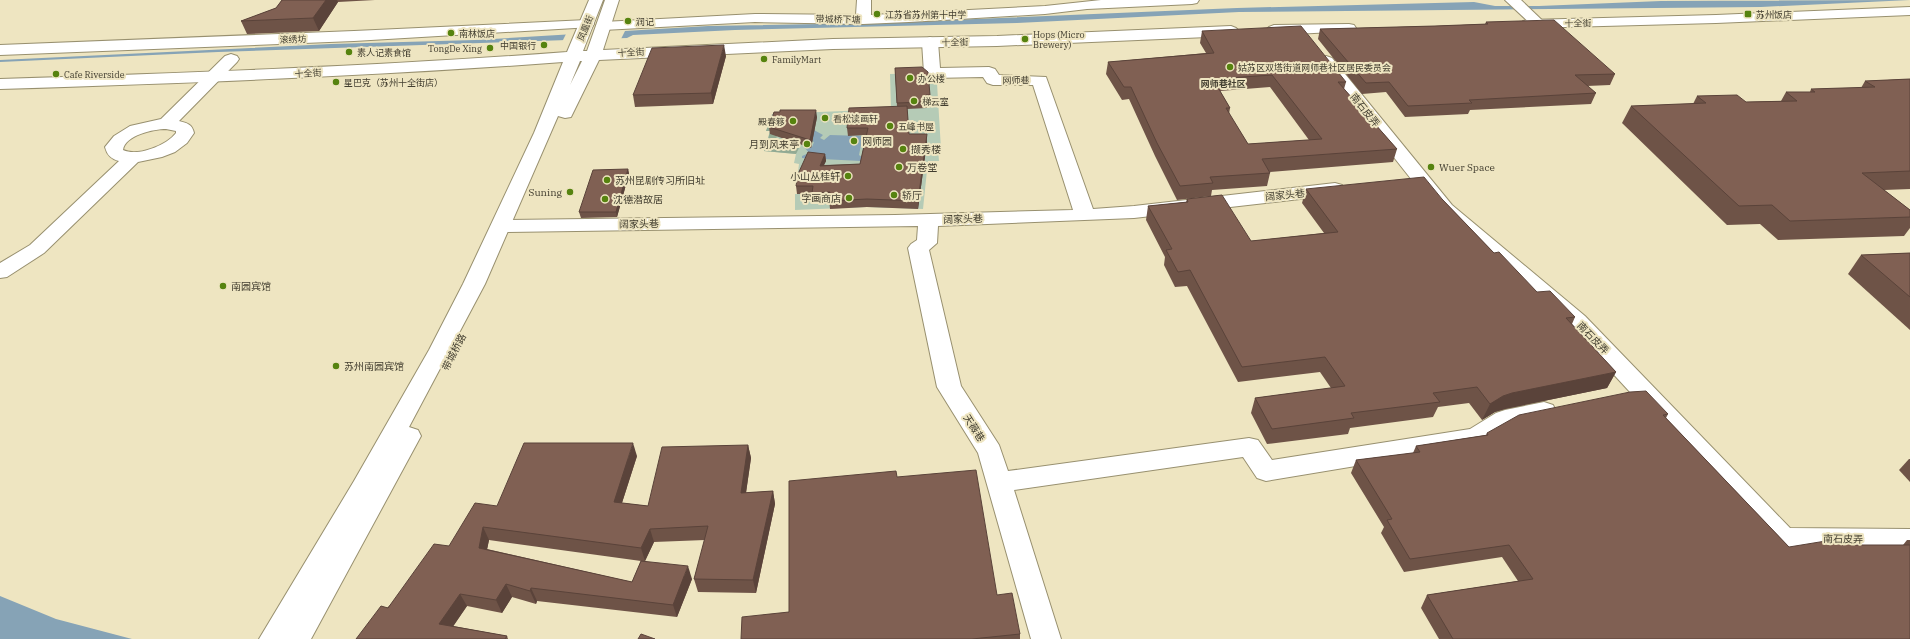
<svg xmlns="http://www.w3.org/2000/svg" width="1910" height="639" viewBox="0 0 1910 639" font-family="'IBM Plex Serif','Noto Sans SC',serif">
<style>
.green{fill:#b5cbb6}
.forest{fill:#92aa93}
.water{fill:#86a3b6}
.pier{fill:#eee5c1}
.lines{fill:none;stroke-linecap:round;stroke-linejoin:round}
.minor-casing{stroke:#98906f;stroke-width:2}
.major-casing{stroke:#98906f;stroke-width:2}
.minor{fill:#fff;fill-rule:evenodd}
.major{fill:#fff;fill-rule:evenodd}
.wall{fill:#6e5347;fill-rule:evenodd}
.shaded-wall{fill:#5a433a}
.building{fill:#806053;stroke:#5a433a;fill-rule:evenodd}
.poi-dot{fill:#56830f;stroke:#eee5c1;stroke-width:1.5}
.labels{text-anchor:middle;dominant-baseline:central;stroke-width:4;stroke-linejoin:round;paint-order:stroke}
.far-poi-label{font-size:9px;fill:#413d2f;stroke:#eee5c1;text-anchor:start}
.far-street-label{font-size:9px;fill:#413d2f;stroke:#eee5c1}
.far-neighbourhood-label{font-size:9px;font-weight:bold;fill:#413d2f;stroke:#eee5c1}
.street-label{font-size:10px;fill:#413d2f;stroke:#eee5c1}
.poi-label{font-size:10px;fill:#413d2f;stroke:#eee5c1;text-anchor:start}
</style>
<rect width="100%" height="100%" fill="#eee5c1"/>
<polygon class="green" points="928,73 929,84 937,83 941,149 938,149 939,161 928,161 923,209 867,207 795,210 795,194 797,194 798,180 797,180 799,164 794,163 796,154 764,151 770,131 766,131 772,114 891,109 890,74"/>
<polygon class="forest" points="768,126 777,135 775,145 772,146 772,149 779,147 787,149 799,148 796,154 764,151 766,144 774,144 775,141 768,140 770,131 766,131"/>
<g class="water">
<polygon points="1910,0 1761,7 1239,12 1017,23 735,30 633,35 627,38 218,52 0,62 0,60 331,44 475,40 708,26 879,23 1237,8 1474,2 1495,6 1539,6 1661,1"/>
<polygon points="814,130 823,135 820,138 824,140 830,135 864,136 864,140 867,142 861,145 859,155 863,158 861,161 802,158 802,156 809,153 805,148 812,147 814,142 809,140 812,131"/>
<polygon points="0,596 56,619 132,639 0,639"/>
</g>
<polygon class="pier" points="626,29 621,39 562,42 567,32"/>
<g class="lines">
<defs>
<g id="minor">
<polygon points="857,0 871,0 871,15 1045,6 1101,0 1199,0 1197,3 1192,4 1087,9 1045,14 909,22 863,24 755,22 603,30 598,29 596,26 598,23 603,22 755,14 856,15"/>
<polygon points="1505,0 1521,0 1546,24 1544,27 1534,27"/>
<polygon points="587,20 592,21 594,24 592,27 354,41 0,55 0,45 354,31"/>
<polygon points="930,37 935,39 938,42 940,68 989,67 995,69 999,75 1046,77 1093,209 1134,206 1335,183 1342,185 1344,189 1342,193 1335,195 1134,218 938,226 937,243 929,250 961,386 999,445 1008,471 1249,438 1258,440 1272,460 1470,429 1496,413 1505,410 1544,402 1553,405 1556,411 1553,417 1512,426 1485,443 1476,446 1266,481 1257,478 1243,457 1014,490 1061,639 1031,639 978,453 937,387 908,248 911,244 917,240 918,226 502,232 495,230 492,226 495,222 502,220 895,215 1073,210 1033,85 993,85 987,83 983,77 932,78 926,76 924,73 922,42 925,39"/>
<path d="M231,54L237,56L239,59L237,62L179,121C187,123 192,124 194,133L187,143L175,152L162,157L138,162L44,253L7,277L0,278V263L30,245L119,161C111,159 107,155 105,147L114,136L130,126L161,119L225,56ZM166,129L176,131V133C167,145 138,157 123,150C125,135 154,129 166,129Z"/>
<polygon points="1326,56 1332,58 1452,205 1585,316 1790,528 1910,529 1910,551 1783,550 1773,547 1569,326 1438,213 1320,64 1318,61 1320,58"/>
</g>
<g id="major">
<path d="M589,0H603L583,51H587L605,0H619L603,50L833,39L997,36L1231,26L1236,28L1239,31L1236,34L1231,36L997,46L833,49L599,60L571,117L565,118L558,116L485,284L409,427L418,430L421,436L311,639H259L354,481L429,350L463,284L534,133L563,62C376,76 188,83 0,89V79C189,73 378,66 567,52ZM580,61H582L570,85Z"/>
<polygon points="1910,7 1910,15 1716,23 1528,28 1523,27 1521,24 1523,21 1528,20 1716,15"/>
<polygon points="1349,24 1354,25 1356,28 1354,31 1274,35 1269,33 1266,30 1269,27 1274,25"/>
</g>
</defs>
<use href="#minor" class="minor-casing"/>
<use href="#major" class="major-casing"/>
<use href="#minor" class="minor"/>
<use href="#major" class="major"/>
</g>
<g class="wall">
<polygon points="282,0 375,0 338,2 319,31 247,34 241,21 276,8"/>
<polygon points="1486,22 1615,74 1610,85 1587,86 1596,93 1591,104 1470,110 1468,114 1405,117 1386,92 1362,94 1318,39 1320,29 1435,26 1485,24"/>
<path d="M1202,31L1346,82L1344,89L1397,149L1393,162L1270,172V173L1267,186L1212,190L1211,196L1177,200L1155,156L1129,99L1122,100L1106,74L1108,62L1206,53L1200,43ZM1270,87L1309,140L1248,144L1229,114L1230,108L1220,91Z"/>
<polygon points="726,56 713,104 635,107 633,95"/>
<polygon points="895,68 930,95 931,101 927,101 927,108 907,109 909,134 927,142 918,209 867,207 830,209 829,200 813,201 812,194 797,194 796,186 825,154 826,161 824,165 860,164 866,135 848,136 847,128 897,107"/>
<polygon points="1910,79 1910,189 1884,190 1910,210 1910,228 1904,236 1778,240 1760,224 1727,225 1622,123 1631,106 1693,104 1697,96 1746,102 1781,101 1786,92 1810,92 1811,89 1861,88 1865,81"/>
<polygon points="817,117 811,148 770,134 769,127"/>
<polygon points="628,169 629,174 617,217 581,218 579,212"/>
<polygon points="1306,189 1442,199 1494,253 1537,292 1575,317 1572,324 1616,372 1607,388 1505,409 1495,412 1482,420 1469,403 1438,407 1433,417 1350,428 1348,434 1267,444 1251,413 1255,398 1331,388 1320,372 1238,382 1187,286 1175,287 1164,265 1165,257 1146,220 1148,206 1186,202 1187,199 1251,241 1324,233 1302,203"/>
<polygon points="1910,253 1910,330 1848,274 1861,255"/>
<polygon points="1668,414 1666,418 1789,547 1850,545 1903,545 1907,540 1910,540 1910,639 1439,639 1421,608 1427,595 1518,581 1502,557 1404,572 1381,533 1384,527 1351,473 1356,460 1413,453 1416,446 1486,435 1487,433"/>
<path d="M748,445L751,458L746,493L773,491L775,504L756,593L698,592L694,579L705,540L654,542L645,561L692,579L677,617L537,601L536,604L512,597L502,613L467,606L453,626L507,636L508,639H356L449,546L497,506L637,456L622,503L648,506ZM489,540L641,561L632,582L487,549Z"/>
<polygon points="1909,459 1910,459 1910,482 1899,470"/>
<polygon points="897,477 997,595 1020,634 1020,639 741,639 789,612"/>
</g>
<g class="shaded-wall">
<polygon points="326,0 337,0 338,2 319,31 313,18"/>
<polygon points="724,45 726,56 713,104 711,93"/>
<polygon points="816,110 817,117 811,148 810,140"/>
<polygon points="927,134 927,142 918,209 918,201"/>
<polygon points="825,154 826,161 820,173 820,166"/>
<polygon points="628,169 629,174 617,217 616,212"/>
<polygon points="1616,372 1607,388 1505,409 1495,412 1482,420 1490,404 1503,396 1512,393"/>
<polygon points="633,443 637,456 618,515 614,502"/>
<polygon points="748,445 751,458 744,506 741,493"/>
<polygon points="773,491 775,504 756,593 753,580"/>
<polygon points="483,527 489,540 485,560 479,548"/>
<polygon points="650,529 654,542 645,561 641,548"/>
<polygon points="688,566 692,579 677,617 673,605"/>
<polygon points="506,584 512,597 502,613 496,600"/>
<polygon points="531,588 537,601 536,604 530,591"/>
<polygon points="460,594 467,606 446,637 439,624"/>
</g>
<g class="building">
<polygon points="282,0 326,0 313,18 241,21 276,8"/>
<polygon points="1554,20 1615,74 1575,75 1596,93 1469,100 1472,103 1408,106 1389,82 1366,83 1320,29 1435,26 1488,24 1486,22"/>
<path d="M1301,26L1346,82H1338L1397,149L1262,159L1270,173L1210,177L1213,183L1180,186L1157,143L1131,87H1124L1108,62L1214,53L1202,31ZM1272,75L1322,139L1248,144L1226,108H1230L1213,79Z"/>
<polygon points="724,45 711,93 633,95 652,48"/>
<polygon points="922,67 928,72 930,95 926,95 927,102 897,103 895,68"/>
<polygon points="1910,79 1910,171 1862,173 1910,210 1910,217 1790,221 1772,205 1739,206 1631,106 1706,103 1697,96 1737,95 1746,102 1797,101 1786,92 1815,92 1811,89 1875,87 1865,81"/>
<polygon points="907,106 909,134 927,134 918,201 867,199 829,201 830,192 812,193 813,186 796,186 798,174 808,152 825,154 820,166 860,164 868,128 847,128 849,108"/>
<polygon points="780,110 816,110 810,140 769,127 774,112 780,112"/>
<polygon points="628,169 616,212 579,212 593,170"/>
<polygon points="1424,177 1442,199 1494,253 1499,252 1537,292 1550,291 1575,317 1566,318 1616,372 1512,393 1503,396 1490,404 1477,387 1433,393 1440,402 1351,413 1354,418 1272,429 1255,398 1345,386 1325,357 1242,367 1190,270 1178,272 1166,250 1172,249 1148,206 1188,202 1187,199 1222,195 1251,241 1338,232 1306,189"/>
<polygon points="1910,253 1910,297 1861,255"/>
<polygon points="1646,391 1668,414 1663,415 1789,547 1838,539 1845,539 1850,545 1910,545 1910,639 1453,639 1427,595 1533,579 1509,545 1410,559 1387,520 1392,519 1356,460 1420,452 1416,446 1488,435 1487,433 1519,415 1630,392"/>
<polygon points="524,443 633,443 614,502 648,506 662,447 748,445 741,493 773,491 753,580 694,579 708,526 650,529 641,548 483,527 479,548 632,582 641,561 688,566 673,605 531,588 530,591 506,584 496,600 460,594 439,624 507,636 505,639 356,639 381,606 388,608 434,544 449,546 475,503 497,506"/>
<polygon points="976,470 997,595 1012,593 1020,634 972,639 741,639 742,617 789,612 789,481 896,471 897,477"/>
<polygon points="641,634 655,639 638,639"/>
</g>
<g class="poi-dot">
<circle cx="877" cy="14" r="4"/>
<rect x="1744" y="10" width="8" height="8" rx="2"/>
<circle cx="628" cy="21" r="4"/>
<circle cx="451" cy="33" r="4"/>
<circle cx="1025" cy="39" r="4"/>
<circle cx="544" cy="45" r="4"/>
<circle cx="490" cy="48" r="4"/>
<circle cx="349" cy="52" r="4"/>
<circle cx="764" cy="59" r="4"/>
<circle cx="1230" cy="67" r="4"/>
<circle cx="56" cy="74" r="4"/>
<circle cx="910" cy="78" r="4"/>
<circle cx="336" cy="82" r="4"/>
<circle cx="914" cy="101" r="4"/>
<circle cx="825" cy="118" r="4"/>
<circle cx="793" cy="121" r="4"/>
<circle cx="890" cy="126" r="4"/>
<circle cx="854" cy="141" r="4"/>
<circle cx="807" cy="144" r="4"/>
<circle cx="903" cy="149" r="4"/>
<circle cx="899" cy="167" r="4"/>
<circle cx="1431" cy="167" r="4"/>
<circle cx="848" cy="176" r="4"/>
<circle cx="607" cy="180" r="4"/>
<circle cx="570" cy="192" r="4"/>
<circle cx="894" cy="195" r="4"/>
<circle cx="849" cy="198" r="4"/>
<circle cx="605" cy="199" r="4"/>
<circle cx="223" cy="286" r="4"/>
<circle cx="336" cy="366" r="4"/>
</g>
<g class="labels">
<g class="far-poi-label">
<text x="885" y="14">江苏省苏州第十中学</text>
<text x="1756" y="14">苏州饭店</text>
<text x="636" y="21">润记</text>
<text x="459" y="33">南林饭店</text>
<text x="1033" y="34">Hops (Micro<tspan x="1033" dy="10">Brewery)</tspan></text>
<text x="536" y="45" text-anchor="end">中国银行</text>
<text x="482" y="48" text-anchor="end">TongDe Xing</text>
<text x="357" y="52">素人记素食馆</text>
<text x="772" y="59">FamilyMart</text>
<text x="1238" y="67">姑苏区双塔街道网师巷社区居民委员会</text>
<text x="64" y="74">Cafe Riverside</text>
<text x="918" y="78">办公楼</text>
<text x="344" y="82">星巴克（苏州十全街店）</text>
<text x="922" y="101">梯云室</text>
<text x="833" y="118">看松读画轩</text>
<text x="785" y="121" text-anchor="end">殿春簃</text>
<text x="898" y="126">五峰书屋</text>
</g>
<g class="far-street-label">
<text transform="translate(838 19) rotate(1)">带城桥下塘</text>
<text transform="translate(1578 23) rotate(-1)">十全街</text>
<text transform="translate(585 28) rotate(-68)">凤凰街</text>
<text transform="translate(293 39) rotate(-2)">滚绣坊</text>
<text transform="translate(955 42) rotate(-1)">十全街</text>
<text transform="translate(631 52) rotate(-3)">十全街</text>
<text transform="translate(308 73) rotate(-3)">十全街</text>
<text transform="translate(1016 80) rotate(-1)">网师巷</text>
</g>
<g class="far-neighbourhood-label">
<text x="1223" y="83">网师巷社区</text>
</g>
<g class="street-label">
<text transform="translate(1365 110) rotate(51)">南石皮弄</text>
<text transform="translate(1285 195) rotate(-6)">阔家头巷</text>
<text transform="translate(963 219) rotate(-2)">阔家头巷</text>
<text transform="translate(639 224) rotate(-1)">阔家头巷</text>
<text transform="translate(1593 338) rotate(46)">南石皮弄</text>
<text transform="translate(454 352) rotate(-63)">带城桥路</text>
<text transform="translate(974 428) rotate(58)">天薇巷</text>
<text transform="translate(1843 539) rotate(1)">南石皮弄</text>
</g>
<g class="poi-label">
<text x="862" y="141">网师园</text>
<text x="799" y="144" text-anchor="end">月到风来亭</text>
<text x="911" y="149">撷秀楼</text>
<text x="907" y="167">万卷堂</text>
<text x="1439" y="167">Wuer Space</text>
<text x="840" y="176" text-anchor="end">小山丛桂轩</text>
<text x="615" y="180">苏州昆剧传习所旧址</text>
<text x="562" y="192" text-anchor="end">Suning</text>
<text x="902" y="195">轿厅</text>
<text x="841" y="198" text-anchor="end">字画商店</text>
<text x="613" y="199">沈德潜故居</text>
<text x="231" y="286">南园宾馆</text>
<text x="344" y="366">苏州南园宾馆</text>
</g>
</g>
</svg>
